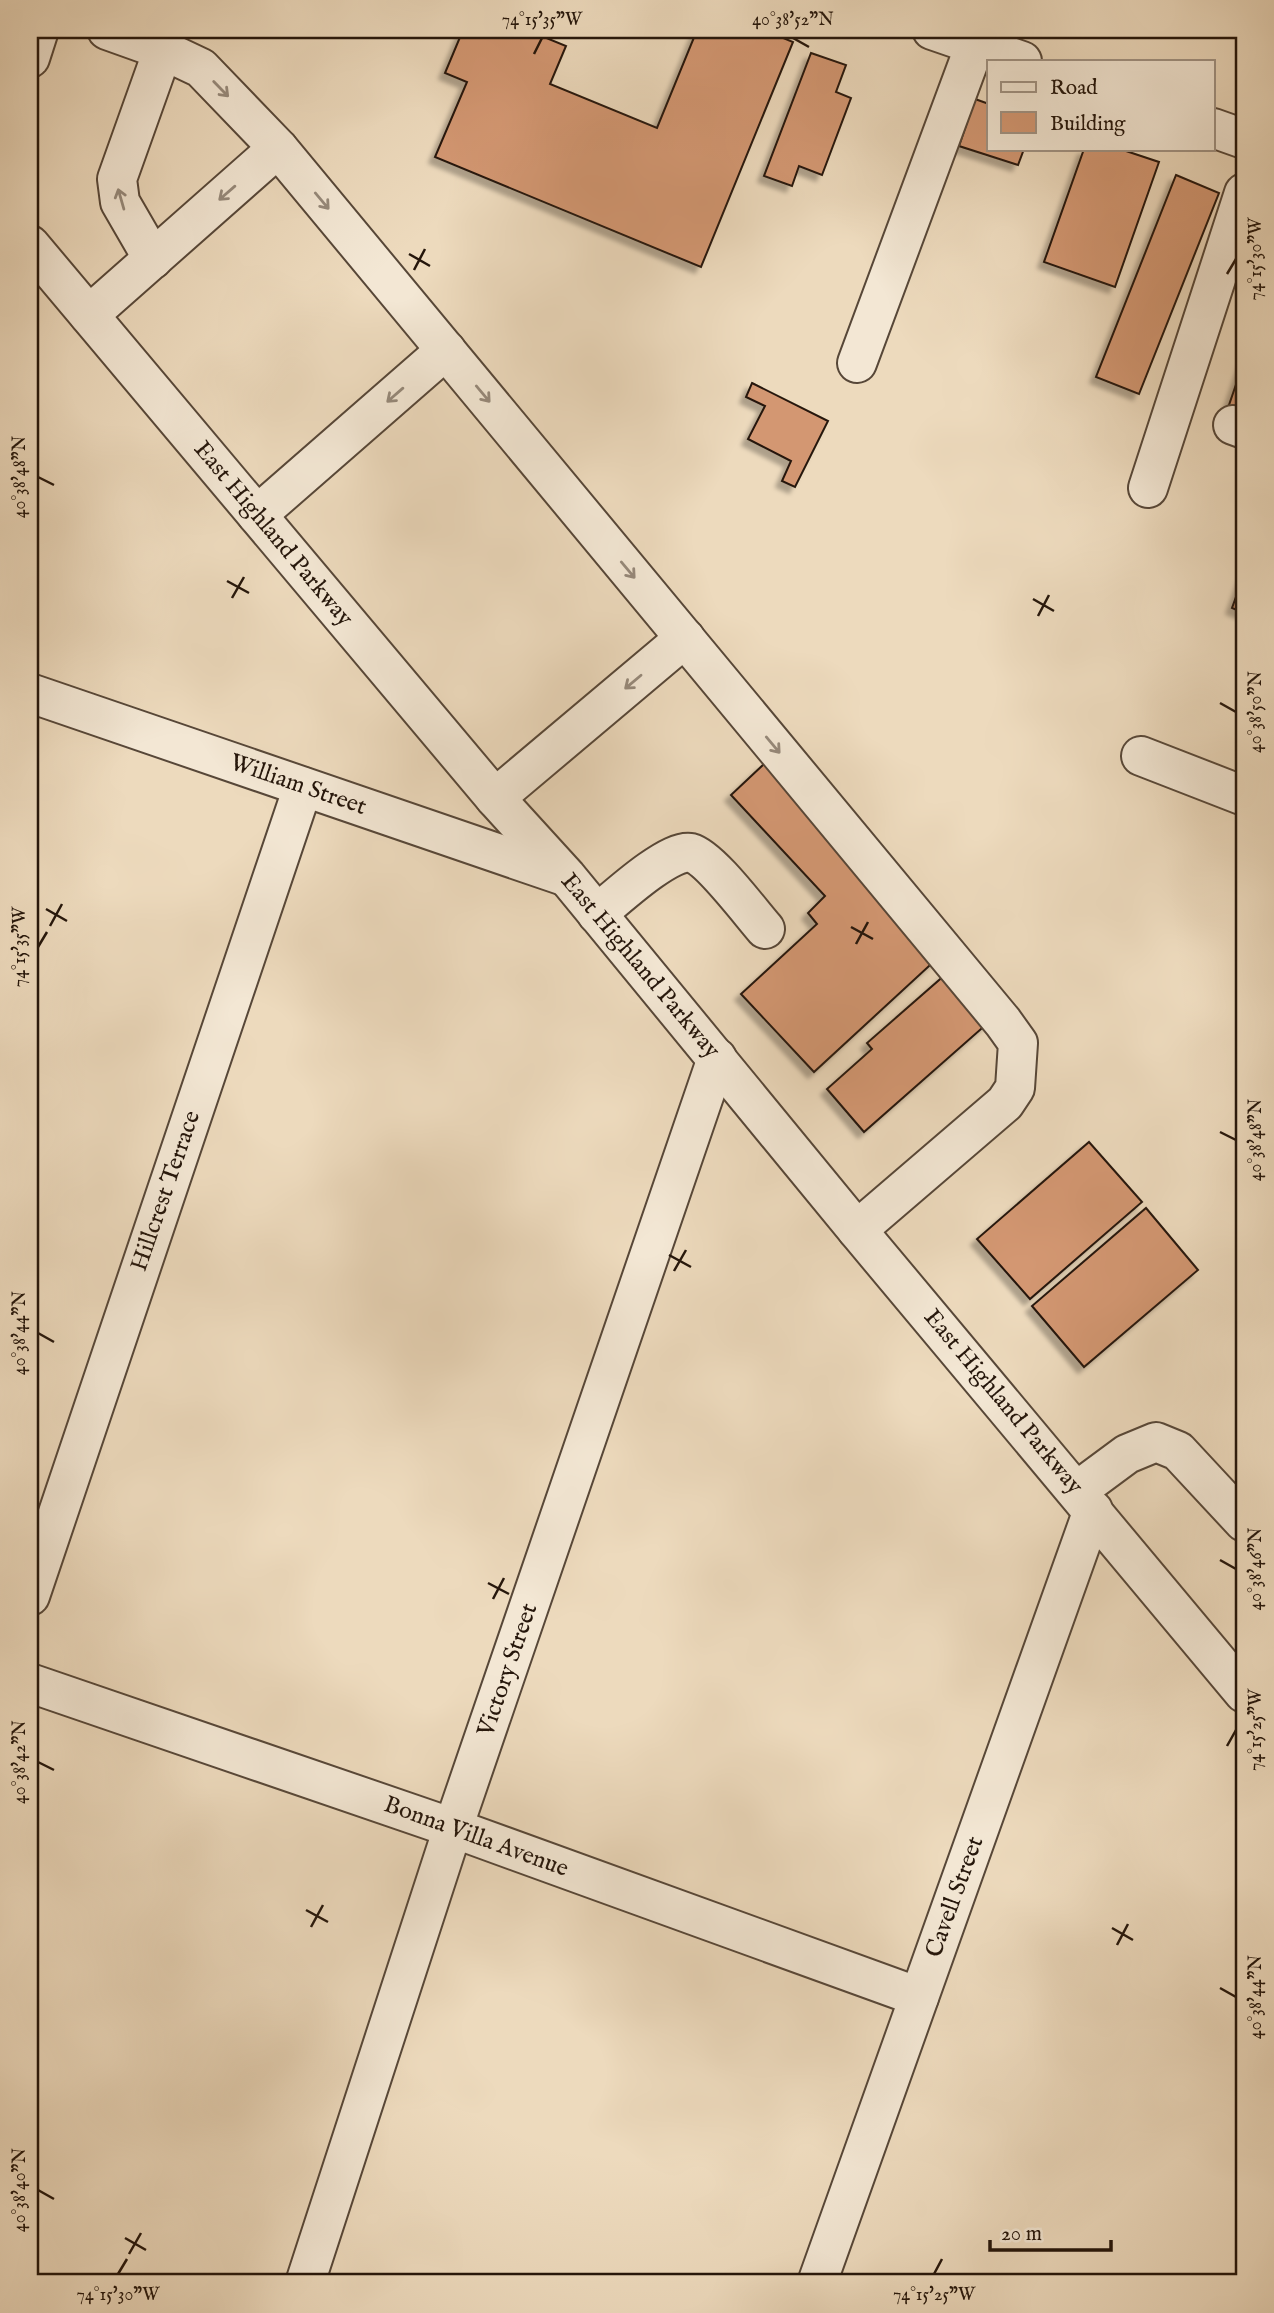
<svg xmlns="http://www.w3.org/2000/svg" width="1274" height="2313" viewBox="0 0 1274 2313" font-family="'IM FELL English',serif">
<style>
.building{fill:#d39772;stroke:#25160b;stroke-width:2;filter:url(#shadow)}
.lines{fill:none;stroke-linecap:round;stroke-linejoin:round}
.minor-casing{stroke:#574738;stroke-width:42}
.minor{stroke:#f3e7d4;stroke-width:38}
.oneway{stroke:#96897a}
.ticks{fill:none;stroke:#25160b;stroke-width:2.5}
.labels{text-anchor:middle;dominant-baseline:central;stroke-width:7;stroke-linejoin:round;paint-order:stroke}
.street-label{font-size:24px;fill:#25160b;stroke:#f3e7d4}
.neatline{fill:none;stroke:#25160b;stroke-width:2.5}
.ticks-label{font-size:18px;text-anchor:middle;fill:#25160b}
</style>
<defs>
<filter id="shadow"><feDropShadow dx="-6" dy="6" stdDeviation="2" flood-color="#0004"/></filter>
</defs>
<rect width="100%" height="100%" fill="#eddabd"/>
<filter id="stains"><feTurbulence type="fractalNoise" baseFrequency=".00286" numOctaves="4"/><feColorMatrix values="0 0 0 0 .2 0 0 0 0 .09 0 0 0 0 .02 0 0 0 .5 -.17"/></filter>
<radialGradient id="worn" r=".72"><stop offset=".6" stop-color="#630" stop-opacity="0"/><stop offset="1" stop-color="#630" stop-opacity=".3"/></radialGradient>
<g class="building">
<polygon points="463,30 527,30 566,46 550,84 657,128 697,30 764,30 793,42 701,267 435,157 467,82 445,73"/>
<polygon points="811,53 846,65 836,92 851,98 822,175 799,166 792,186 764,176"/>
<polygon points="975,99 989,104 989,149 1024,149 1018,165 959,146"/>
<polygon points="1084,149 1120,149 1159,162 1115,287 1044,262"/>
<polygon points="1176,175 1219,193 1139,394 1096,377"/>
<polygon points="1244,361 1244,414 1228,408"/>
<polygon points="752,383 828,421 795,487 782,481 791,461 748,439 765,406 746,397"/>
<polygon points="1244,575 1244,613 1232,608"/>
<polygon points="764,764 941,955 814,1072 741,994 817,924 808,913 825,896 731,795"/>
<polygon points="946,974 989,1022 864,1132 827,1089 872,1049 867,1043"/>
<polygon points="1089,1142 1142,1202 1030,1299 977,1239"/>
<polygon points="1146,1208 1198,1270 1084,1367 1032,1306"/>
</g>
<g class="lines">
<defs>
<g id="minor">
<polyline points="107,30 163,50"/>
<polyline points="932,30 1022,61"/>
<polyline points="30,58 39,30"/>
<polyline points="1213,128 1244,139"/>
<polyline points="30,245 495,798 567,877 857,1230 1244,1693"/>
<polyline points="153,259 120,202 117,179 163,50 201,68 278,148 1003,1022 1018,1043 1015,1088 1005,1103 857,1230"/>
<polyline points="89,315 278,148"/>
<polyline points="857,363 975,45"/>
<polyline points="1233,425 1244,429"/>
<polyline points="1148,488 1244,193"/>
<polyline points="257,515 446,350"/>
<polyline points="30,693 564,876"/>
<polyline points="1141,756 1244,796"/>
<polyline points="495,798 685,638"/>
<path d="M597,914C615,899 670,848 691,853C710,858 750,912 765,929"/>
<polyline points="1077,1491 1127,1454 1156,1442 1178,1451 1244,1522"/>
<polyline points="30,1596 303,787"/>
<polyline points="30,1683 453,1828 919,1997"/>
<polyline points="305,2283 453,1828 717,1058"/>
<polyline points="817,2283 1093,1510"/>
</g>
</defs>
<use href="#minor" class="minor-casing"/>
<use href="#minor" class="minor"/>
</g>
<defs><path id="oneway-shaft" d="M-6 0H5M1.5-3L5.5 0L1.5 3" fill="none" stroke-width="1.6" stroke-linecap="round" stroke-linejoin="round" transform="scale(1.75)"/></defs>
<g class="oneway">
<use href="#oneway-shaft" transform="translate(221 89) rotate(46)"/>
<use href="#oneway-shaft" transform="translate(227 193) rotate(139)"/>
<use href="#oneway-shaft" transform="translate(121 199) rotate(-106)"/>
<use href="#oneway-shaft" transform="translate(322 201) rotate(50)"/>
<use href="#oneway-shaft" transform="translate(483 394) rotate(50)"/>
<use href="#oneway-shaft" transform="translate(395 395) rotate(139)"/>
<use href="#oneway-shaft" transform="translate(628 570) rotate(50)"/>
<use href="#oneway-shaft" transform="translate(633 682) rotate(140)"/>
<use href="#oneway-shaft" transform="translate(773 745) rotate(50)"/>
</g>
<path class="ticks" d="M793,38L809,47M534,54L542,38M409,254L430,266M414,270L425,249M1227,274L1236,259M38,477L54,485M227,581L249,593M232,598L244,577M1033,599L1054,611M1038,616L1049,595M1220,703L1236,712M46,909L67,921M50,926L62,904M851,927L873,939M856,944L868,922M38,947L47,932M1220,1132L1236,1140M669,1255L691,1267M674,1271L686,1250M38,1333L54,1342M1220,1560L1236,1569M488,1583L509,1594M493,1599L504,1578M1227,1746L1236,1730M38,1762L54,1770M306,1910L328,1922M311,1927L323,1905M1112,1928L1133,1940M1117,1945L1128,1924M1220,1988L1236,1997M38,2190L54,2199M125,2238L146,2250M129,2254L141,2233M118,2274L127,2259M934,2274L942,2259"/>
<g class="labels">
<g class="street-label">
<text transform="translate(273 534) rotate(50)">East Highland Parkway</text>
<text transform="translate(298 785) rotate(19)">William Street</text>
<text transform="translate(640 966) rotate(50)">East Highland Parkway</text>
<text transform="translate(166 1191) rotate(-71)">Hillcrest Terrace</text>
<text transform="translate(1003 1402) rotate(50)">East Highland Parkway</text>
<text transform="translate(508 1670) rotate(-71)">Victory Street</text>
<text transform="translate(476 1837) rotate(20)">Bonna Villa Avenue</text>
<text transform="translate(955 1897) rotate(-70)">Cavell Street</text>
</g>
</g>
<rect width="1274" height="2313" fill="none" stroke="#eddabd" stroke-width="77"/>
<rect x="987" y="60" width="228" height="91" fill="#f3e7d4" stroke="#a19384" stroke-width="2"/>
<rect x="1001" y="82" width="35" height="10" fill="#f3e7d4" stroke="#a19384" stroke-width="2"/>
<text x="1050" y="94" font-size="21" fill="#25160b">Road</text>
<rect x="1001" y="112" width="35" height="21" fill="#d39772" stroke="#a19384" stroke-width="2"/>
<text x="1050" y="130" font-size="21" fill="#25160b">Building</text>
<path d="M990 2240v10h121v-10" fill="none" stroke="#25160b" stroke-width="3.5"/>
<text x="1001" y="2240" font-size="21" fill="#25160b" stroke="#f3e7d4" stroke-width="5" paint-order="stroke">20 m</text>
<rect x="38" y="38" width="1198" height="2236" class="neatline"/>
<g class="ticks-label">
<text x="542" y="25">74°15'35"W</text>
<text x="793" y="25">40°38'52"N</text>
<text transform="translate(1255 259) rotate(-90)" y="6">74°15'30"W</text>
<text transform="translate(19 477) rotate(-90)" y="6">40°38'48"N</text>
<text transform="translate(1255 712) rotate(-90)" y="6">40°38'50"N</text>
<text transform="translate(19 947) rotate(-90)" y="6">74°15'35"W</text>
<text transform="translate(1255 1140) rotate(-90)" y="6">40°38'48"N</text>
<text transform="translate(19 1333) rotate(-90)" y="6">40°38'44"N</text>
<text transform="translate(1255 1569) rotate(-90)" y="6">40°38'46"N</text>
<text transform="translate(1255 1730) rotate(-90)" y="6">74°15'25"W</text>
<text transform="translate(19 1762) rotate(-90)" y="6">40°38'42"N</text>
<text transform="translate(1255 1997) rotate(-90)" y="6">40°38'44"N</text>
<text transform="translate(19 2190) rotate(-90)" y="6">40°38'40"N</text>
<text x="118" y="2300">74°15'30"W</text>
<text x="934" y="2300">74°15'25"W</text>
</g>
<rect width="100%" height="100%" filter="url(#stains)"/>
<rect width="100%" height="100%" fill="url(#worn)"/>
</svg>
